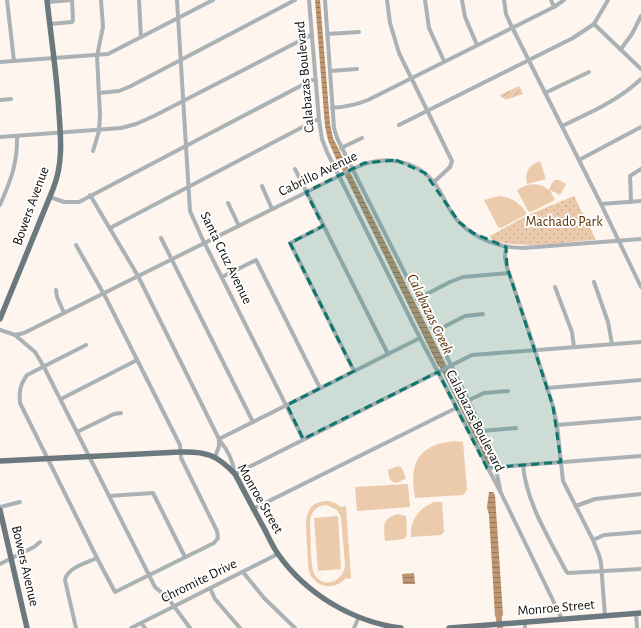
<svg xmlns="http://www.w3.org/2000/svg" width="641" height="628" viewBox="0 0 641 628" font-family="'Alegreya Sans',sans-serif">
<style>
.park{fill:url(#park-dots)}
.garden{fill:url(#garden-furrows)}
.pitch{fill:#eccbac;fill-rule:evenodd}
.water{fill:url(#water-rules)}
.lines{fill:none;stroke-linecap:round;stroke-linejoin:round}
.river{stroke:#be9772;stroke-width:6}
.minor{stroke:#aab2b6;stroke-width:4}
.major{stroke:#6b797f;stroke-width:5.5}
.marked{fill:#0f766e;fill-opacity:0.2;stroke:#0f766e;stroke-width:3;stroke-dasharray:8 5;stroke-linejoin:round}
.labels{text-anchor:middle;dominant-baseline:central;stroke-width:4;stroke-linejoin:round;paint-order:stroke}
.street-label{font-size:14px;fill:#0f0b07;stroke:#fff}
.park-label{font-size:14px;fill:#563000;stroke:#fff}
.water-label{font-size:15px;font-style:italic;fill:#5c3607;stroke:#fff}
</style>
<defs>
<pattern id="park-dots" width="8" height="8" patternUnits="userSpaceOnUse"><rect width="8" height="8" fill="#eccbac"/><path d="M2 2h.1M6 6h.1" fill="none" stroke="#c9ad92" stroke-width="1.8" stroke-linecap="round"/></pattern>
<pattern id="garden-furrows" width="10" height="10" patternUnits="userSpaceOnUse"><rect width="10" height="10" fill="#eccbac"/><path d="M-1 1l2-2M0 10L10 0M9 11l2-2" fill="none" stroke="#c9ad92"/></pattern>
<pattern id="water-rules" width="6" height="5" patternUnits="userSpaceOnUse"><rect width="6" height="5" fill="#be9772"/><path d="M0 2.5h6" fill="none" stroke="#99795c"/></pattern>
</defs>
<rect width="100%" height="100%" fill="#fdf5ee"/>
<path class="park" d="M574,196L596,240C563,242 524,250 492,240L490,236L528,215Z"/>
<polygon class="garden" points="519,86 523,94 505,100 504,97 502,98 500,95"/>
<g class="pitch">
<path d="M540,161L546,179L527,184C524,172 529,165 540,161Z"/>
<path d="M555,180H559L566,184L560,195L550,190L555,200L531,212L528,211L517,190C529,183 538,182 549,190L552,183Z"/>
<path d="M499,196C513,198 520,203 527,214L501,228L498,227L484,200Z"/>
<path d="M454,441L463,442L467,490L463,495L415,498C409,464 417,445 454,441Z"/>
<path d="M398,466L402,468L406,478C395,486 389,484 388,470Z"/>
<polygon points="408,484 410,507 357,511 355,487"/>
<path d="M328,501L335,503L341,507L346,506L351,579L346,578C335,590 318,589 310,574C307,565 308,555 307,545C306,527 301,501 328,501ZM327,505L337,510L341,517L345,565C344,582 322,590 314,573C310,564 311,533 310,522C310,512 317,505 327,505Z"/>
<path d="M434,502H442L444,532L441,535L411,537C410,520 418,509 434,502Z"/>
<path d="M398,514L406,516L407,535L404,539L385,541C384,526 381,519 398,514Z"/>
<polygon points="338,516 341,569 318,571 314,518"/>
</g>
<g class="water">
<path d="M315,0H320L330,124L333,138L483,439C484,448 493,455 491,464L487,465L479,444L477,442L440,367L438,366L342,169L340,168L328,140L325,126Z"/>
<polygon points="489,492 493,492 495,495 503,615 501,618 497,618 495,616 489,515 487,507"/>
<polygon points="414,573 415,584 403,584 402,574"/>
</g>
<g class="lines">
<polyline class="river" points="498,611 500,628"/>
<g class="minor">
<polyline points="7,0 14,61"/>
<polyline points="139,0 141,37"/>
<polyline points="177,0 190,211 202,238 303,439"/>
<polyline points="309,0 319,120 322,139 327,152 420,338 501,493 562,619"/>
<polyline points="325,0 334,128 337,138 451,365 492,450 500,489"/>
<polyline points="387,0 390,23 399,53 452,161 450,167 434,182"/>
<polyline points="425,0 429,28 444,61"/>
<polyline points="462,0 465,17 477,45"/>
<polyline points="504,0 506,14 510,23 601,204 641,287"/>
<polyline points="551,0 554,7"/>
<polyline points="47,2 72,0 73,20 72,22 50,24"/>
<polyline points="594,24 641,69"/>
<polyline points="327,34 359,32"/>
<polyline points="621,49 632,34 641,16"/>
<polyline points="0,62 108,54 213,0"/>
<polyline points="330,71 357,69"/>
<polyline points="99,93 119,91 131,86 295,0"/>
<polyline points="545,93 589,72"/>
<polyline points="0,100 11,99"/>
<path d="M332,108C345,107 356,105 368,100L554,7L564,0"/>
<polyline points="399,125 573,38 594,24 608,0"/>
<path d="M562,126C590,113 619,100 641,79"/>
<polyline points="0,137 121,128 136,124 154,116 311,35"/>
<polyline points="341,148 362,138"/>
<polyline points="93,151 99,131 100,115 97,56 103,27 101,0"/>
<polyline points="579,160 641,127"/>
<polyline points="295,169 388,354"/>
<polyline points="262,186 272,209"/>
<polyline points="90,195 138,276 219,439 219,446 215,457"/>
<polyline points="50,197 64,202 79,202 312,80 315,80"/>
<polyline points="631,202 630,176 641,169"/>
<polyline points="228,203 239,226"/>
<polyline points="601,204 641,201"/>
<path d="M0,205C10,182 18,163 17,136"/>
<polyline points="323,226 290,243 354,371"/>
<polyline points="110,228 316,120 319,120"/>
<polyline points="161,238 253,422"/>
<path d="M76,245L106,298L180,445L181,458L217,531L218,538L214,543L115,592L97,558L20,403C19,391 20,385 27,375L86,345"/>
<polyline points="506,247 505,258 507,267 535,350 553,406 557,425 563,481 593,540 599,555 601,563 605,616"/>
<polyline points="222,277 256,260 320,388"/>
<polyline points="594,282 608,322 612,344"/>
<polyline points="555,287 572,332 574,347"/>
<polyline points="56,290 57,297 64,313"/>
<polyline points="417,299 450,282 463,277 509,273"/>
<path d="M0,330L15,335L24,333L357,167C386,154 420,160 438,188C445,199 450,213 459,222C476,239 499,248 523,248L641,239"/>
<polyline points="434,332 465,316 483,314"/>
<polyline points="15,335 35,352 44,367 155,587 168,598 190,628"/>
<polyline points="547,388 641,380"/>
<polyline points="61,399 137,360"/>
<polyline points="467,401 484,393 508,391"/>
<polyline points="557,425 641,418"/>
<polyline points="482,431 516,428"/>
<polyline points="77,432 114,414 121,413"/>
<polyline points="219,439 420,338"/>
<path d="M220,441C228,450 233,462 235,474L472,355L641,342"/>
<path d="M523,466C527,504 549,538 566,571L568,573L641,569"/>
<polyline points="487,468 641,456"/>
<polyline points="109,496 153,493 185,557"/>
<polyline points="576,506 595,499 641,494"/>
<polyline points="0,507 20,502"/>
<polyline points="253,509 456,408"/>
<polyline points="593,540 604,535 641,532"/>
<polyline points="0,564 34,547 40,542"/>
<polyline points="243,572 264,598 295,628"/>
<polyline points="210,588 215,599 240,628"/>
<polyline points="636,613 637,628"/>
<polyline points="525,622 525,628"/>
<polyline points="141,623 145,628"/>
<path d="M76,628L65,580C67,568 86,563 97,558"/>
<polyline points="131,628 278,554"/>
<polyline points="354,628 359,617"/>
</g>
<g class="major">
<path d="M0,319L53,189C63,165 61,139 59,113C57,75 51,38 47,0"/>
<path d="M0,461L180,452C206,451 217,455 235,474C245,493 255,512 265,530C269,538 273,547 278,554C306,594 353,622 401,628"/>
<polyline points="0,510 27,628"/>
<polyline points="449,628 641,613"/>
</g>
</g>
<path class="marked" d="M396,160L425,173L459,222L473,233L506,247L507,267L553,406L561,462L487,468L438,372L303,439L287,405L354,371L290,243L323,226L306,192L364,163Z"/>
<g class="labels">
<g class="street-label">
<text transform="translate(305 77) rotate(-95)">Calabazas Boulevard</text>
<text transform="translate(318 174) rotate(-26)">Cabrillo Avenue</text>
<text transform="translate(31 206) rotate(-70)">Bowers Avenue</text>
<text transform="translate(226 258) rotate(64)">Santa Cruz Avenue</text>
<text transform="translate(475 421) rotate(63)">Calabazas Boulevard</text>
<text transform="translate(260 499) rotate(60)">Monroe Street</text>
<text transform="translate(25 566) rotate(77)">Bowers Avenue</text>
<text transform="translate(199 581) rotate(-26)">Chromite Drive</text>
<text transform="translate(556 608) rotate(-5)">Monroe Street</text>
</g>
<g class="park-label">
<text x="564" y="222">Machado Park</text>
</g>
<g class="water-label">
<text transform="translate(430 314) rotate(64)">Calabazas Creek</text>
</g>
</g>
</svg>
